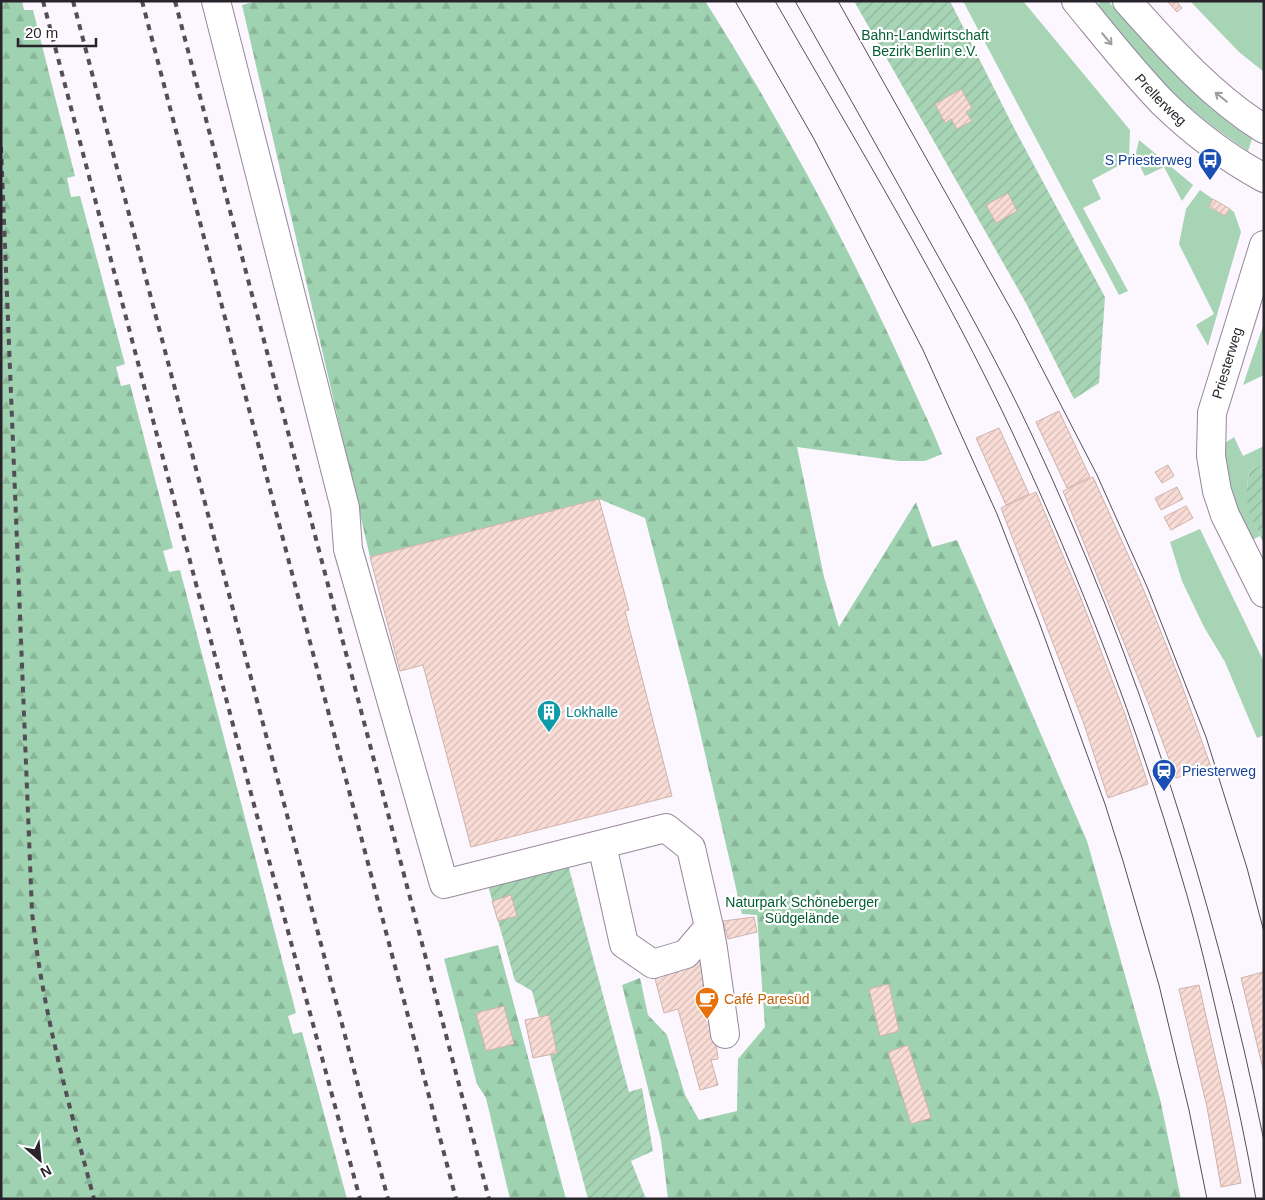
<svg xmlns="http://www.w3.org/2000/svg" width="1265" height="1200" viewBox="0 0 1265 1200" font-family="Arial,sans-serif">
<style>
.green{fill:#a6d4b5}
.forest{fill:url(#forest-firs)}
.garden{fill:url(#garden-furrows)}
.building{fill:url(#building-hatch);stroke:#cfb3ac}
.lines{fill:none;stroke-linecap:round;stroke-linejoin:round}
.minor-casing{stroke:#95879b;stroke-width:30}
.major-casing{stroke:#95879b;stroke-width:30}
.minor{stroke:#fff;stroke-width:28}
.major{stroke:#fff;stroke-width:28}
.tram{stroke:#544e56;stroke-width:1}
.rail{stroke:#544e56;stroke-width:4;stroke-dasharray:6 6;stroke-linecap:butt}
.oneway{stroke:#9f9ca0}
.labels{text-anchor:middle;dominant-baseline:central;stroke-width:4.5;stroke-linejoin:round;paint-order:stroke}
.park-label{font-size:14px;fill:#035e34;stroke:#fff}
.street-label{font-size:14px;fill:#29232b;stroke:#fff}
.transit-label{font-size:14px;fill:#164399;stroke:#fff;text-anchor:end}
.culture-label{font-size:14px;fill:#0d838f;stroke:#fff;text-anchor:start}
.food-label{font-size:14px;fill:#c56008;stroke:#fff;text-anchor:start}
</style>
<defs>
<pattern id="forest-firs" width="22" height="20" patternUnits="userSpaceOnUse" patternTransform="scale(1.25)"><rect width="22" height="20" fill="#9ed2b0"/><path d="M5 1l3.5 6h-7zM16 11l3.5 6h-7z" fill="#88b498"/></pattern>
<pattern id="garden-furrows" width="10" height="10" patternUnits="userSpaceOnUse" patternTransform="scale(1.25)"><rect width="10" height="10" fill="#a6d4b5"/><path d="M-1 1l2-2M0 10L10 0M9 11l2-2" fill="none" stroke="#8fb69c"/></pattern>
<pattern id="building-hatch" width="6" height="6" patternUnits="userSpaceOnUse" patternTransform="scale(1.25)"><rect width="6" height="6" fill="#f9dcd5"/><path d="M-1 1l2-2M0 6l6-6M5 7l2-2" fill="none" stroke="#d5bcb7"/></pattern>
</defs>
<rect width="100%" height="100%" fill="#fcf6fe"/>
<g class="green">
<polygon points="963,1 1023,1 1130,130 1129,160 1092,180 1101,199 1083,208 1128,291 1119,295"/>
<path d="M1102,1H1108C1153,50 1196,103 1252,139L1248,151C1219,132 1192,111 1167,87C1142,62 1120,32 1097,5Z"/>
<polygon points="1190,1 1264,1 1264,72 1239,52"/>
<polygon points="1139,140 1193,185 1182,201 1164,167 1145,176 1135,157"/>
<polygon points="1200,190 1213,199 1209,207 1225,216 1230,209 1234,212 1241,232 1208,346 1196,325 1214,314 1179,244 1186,209"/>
<polygon points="1264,323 1264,375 1243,385"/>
<path d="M1234,437L1243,456L1264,446V463L1249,471C1245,501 1246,508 1260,536L1250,541L1233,505L1222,445Z"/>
<polygon points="1200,529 1264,662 1264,735 1257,738 1225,662 1204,627 1182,581 1170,542"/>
</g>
<g class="forest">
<polygon points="1,1 22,1 24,10 33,10 75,176 67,178 71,197 80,196 125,364 116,367 121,386 130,384 173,548 163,551 169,572 180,570 296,1013 288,1016 293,1034 302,1032 347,1199 1,1199"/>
<path d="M257,1H705C779,118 845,239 902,364C915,394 930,423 942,454L925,461H900L797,447L824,577L839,627L916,502L932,547L957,540L1087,841L1160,1099L1181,1199H668L661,1140L622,985L640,978L648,1015L667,1035L685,1095L699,1120L737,1111L738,1059L765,1027L757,915L742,914L694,706L645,518L599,499L370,557L242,5Z"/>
<polygon points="498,945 566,1199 510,1199 486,1098 477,1084 444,959"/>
</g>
<g class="garden">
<polygon points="854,1 950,1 1014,128 1105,297 1099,383 1074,399 1026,303"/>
<polygon points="1264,463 1264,544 1250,516 1246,497 1249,471"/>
<polygon points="567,861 629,1092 642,1088 653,1151 631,1161 646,1199 588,1199 550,1055 533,1058 525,1020 539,1017 532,991 515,981 487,882"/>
</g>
<g class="building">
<polygon points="1167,1 1176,1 1182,8 1177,12"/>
<polygon points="961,89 972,108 966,112 972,121 957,129 951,119 945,123 935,104"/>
<polygon points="1008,193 1017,211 996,223 986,205"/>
<polygon points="1213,199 1230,209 1225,216 1209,206"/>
<polygon points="1059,411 1090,477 1067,488 1036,422"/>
<polygon points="999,428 1029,494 1006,505 976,438"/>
<polygon points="1168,465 1174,476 1162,483 1155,472"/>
<polygon points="1093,477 1139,579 1157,622 1181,683 1211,767 1176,778 1149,705 1063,491"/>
<polygon points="1177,487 1183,499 1161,510 1155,498"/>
<polygon points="1036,492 1080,596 1125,714 1148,784 1108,798 1084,724 1001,508"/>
<polygon points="599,499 629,610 625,611 672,796 471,847 423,665 400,671 370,557"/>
<polygon points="1186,506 1193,518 1171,530 1164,517"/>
<polygon points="511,895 517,916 498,921 492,901"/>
<polygon points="754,917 757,932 728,939 723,921"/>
<polygon points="705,957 718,1059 711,1060 718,1085 700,1090 678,1009 664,1013 653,971"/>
<polygon points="1263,972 1264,976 1264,1073 1241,978"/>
<polygon points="889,984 899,1031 880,1036 869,989"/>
<polygon points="1199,985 1226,1105 1241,1183 1221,1187 1207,1107 1179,989"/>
<polygon points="504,1006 514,1044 486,1051 476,1013"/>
<polygon points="549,1015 557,1053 533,1058 525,1020"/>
<polygon points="908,1045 931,1118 911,1124 888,1052"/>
</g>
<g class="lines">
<defs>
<g id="minor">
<polyline points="216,1 345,508 348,549 444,884 666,828 691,848 709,927 686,954 653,964 624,944 602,845"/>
<polyline points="1264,245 1212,413 1211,456 1217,491 1225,515 1264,593"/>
<polyline points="709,927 713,949 725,1034"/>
</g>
<g id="major">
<path id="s1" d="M1076,1C1104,35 1132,71 1163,103C1193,132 1227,158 1264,178"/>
<path d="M1127,1C1169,48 1210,95 1264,129"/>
</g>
</defs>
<use href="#minor" class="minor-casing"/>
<use href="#major" class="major-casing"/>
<use href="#minor" class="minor"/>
<use href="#major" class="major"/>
<g class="tram">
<polyline points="735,1 814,139 923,350 997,514 1039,622 1105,804 1123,861 1159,985 1189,1110 1207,1199"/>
<path d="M775,1C857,144 944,286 1014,436C1080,578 1137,724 1181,875C1198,931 1211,988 1224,1045C1236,1096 1247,1147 1256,1199"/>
<path d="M795,1C840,81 885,160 929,240C965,304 1000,367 1031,433C1137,658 1214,897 1264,1141"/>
<polyline points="838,1 1017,320 1097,475 1148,589 1206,737 1247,868 1264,932"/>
</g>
<g class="rail">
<polyline points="43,1 253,801 360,1199"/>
<polyline points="73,1 388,1199"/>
<polyline points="142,1 456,1199"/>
<polyline points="175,1 489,1199"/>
<path d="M1,147L32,912C42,1010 69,1104 94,1199"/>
</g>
</g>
<defs><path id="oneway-shaft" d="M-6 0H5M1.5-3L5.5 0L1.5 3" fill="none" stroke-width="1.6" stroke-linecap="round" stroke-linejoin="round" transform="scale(1.25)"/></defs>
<g class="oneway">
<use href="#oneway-shaft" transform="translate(1107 39) rotate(50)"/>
<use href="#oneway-shaft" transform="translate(1221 97) rotate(-141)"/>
</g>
<defs>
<symbol id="bus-pin" viewBox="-11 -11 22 30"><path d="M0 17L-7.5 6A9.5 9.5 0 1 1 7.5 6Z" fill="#1a4fb4" stroke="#fff"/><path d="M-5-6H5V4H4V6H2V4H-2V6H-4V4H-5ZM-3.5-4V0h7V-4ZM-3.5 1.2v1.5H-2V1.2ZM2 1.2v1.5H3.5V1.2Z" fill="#fff"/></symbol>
<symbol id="building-pin" viewBox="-11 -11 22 30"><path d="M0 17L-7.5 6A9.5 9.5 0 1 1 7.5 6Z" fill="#0f9aa8" stroke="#fff"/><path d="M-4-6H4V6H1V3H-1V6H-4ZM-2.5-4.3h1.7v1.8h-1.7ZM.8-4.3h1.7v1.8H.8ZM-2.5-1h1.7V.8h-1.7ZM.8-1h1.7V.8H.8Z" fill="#fff"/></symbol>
<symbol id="station-pin" viewBox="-11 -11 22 30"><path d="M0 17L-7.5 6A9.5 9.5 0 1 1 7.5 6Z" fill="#1a4fb4" stroke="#fff"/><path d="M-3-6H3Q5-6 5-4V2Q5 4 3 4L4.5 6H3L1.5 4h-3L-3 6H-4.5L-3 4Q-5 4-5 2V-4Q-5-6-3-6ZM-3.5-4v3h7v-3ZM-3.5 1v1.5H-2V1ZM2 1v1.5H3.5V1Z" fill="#fff"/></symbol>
<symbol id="cafe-pin" viewBox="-11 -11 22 30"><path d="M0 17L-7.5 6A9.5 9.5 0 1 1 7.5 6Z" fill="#e8710a" stroke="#fff"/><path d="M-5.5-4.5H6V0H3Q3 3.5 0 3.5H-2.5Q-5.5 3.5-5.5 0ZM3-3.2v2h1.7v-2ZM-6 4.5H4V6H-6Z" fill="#fff"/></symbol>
</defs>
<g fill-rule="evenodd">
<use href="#bus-pin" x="1196" y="146" width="28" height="38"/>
<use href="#building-pin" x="535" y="698" width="28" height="38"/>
<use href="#station-pin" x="1150" y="757" width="28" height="38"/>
<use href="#cafe-pin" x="693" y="985" width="28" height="38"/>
</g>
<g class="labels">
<g class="park-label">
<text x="925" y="35">Bahn-Landwirtschaft<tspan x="925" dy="16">Bezirk Berlin e.V.</tspan></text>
<text x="802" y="902">Naturpark Schöneberger<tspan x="802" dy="16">Südgelände</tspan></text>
</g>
<g class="street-label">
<text stroke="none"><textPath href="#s1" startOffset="130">Prellerweg</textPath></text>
<text transform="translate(1227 363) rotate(-73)">Priesterweg</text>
</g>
<g class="transit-label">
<text x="1192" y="160">S Priesterweg</text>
<text x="1182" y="771" text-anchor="start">Priesterweg</text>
</g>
<g class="culture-label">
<text x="566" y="712">Lokhalle</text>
</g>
<g class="food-label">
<text x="724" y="999">Café Paresüd</text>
</g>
</g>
<rect width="1265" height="1200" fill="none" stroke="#29232b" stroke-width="5"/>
<g transform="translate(40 1160) rotate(153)" stroke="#ffffff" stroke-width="4" paint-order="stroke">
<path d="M0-4L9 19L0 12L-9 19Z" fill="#29232b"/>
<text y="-8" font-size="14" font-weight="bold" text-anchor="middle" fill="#29232b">N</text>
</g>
<path d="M18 38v8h78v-8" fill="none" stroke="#29232b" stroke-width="2.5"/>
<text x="25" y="38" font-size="15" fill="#29232b" stroke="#ffffff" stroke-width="4" paint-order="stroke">20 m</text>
</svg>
